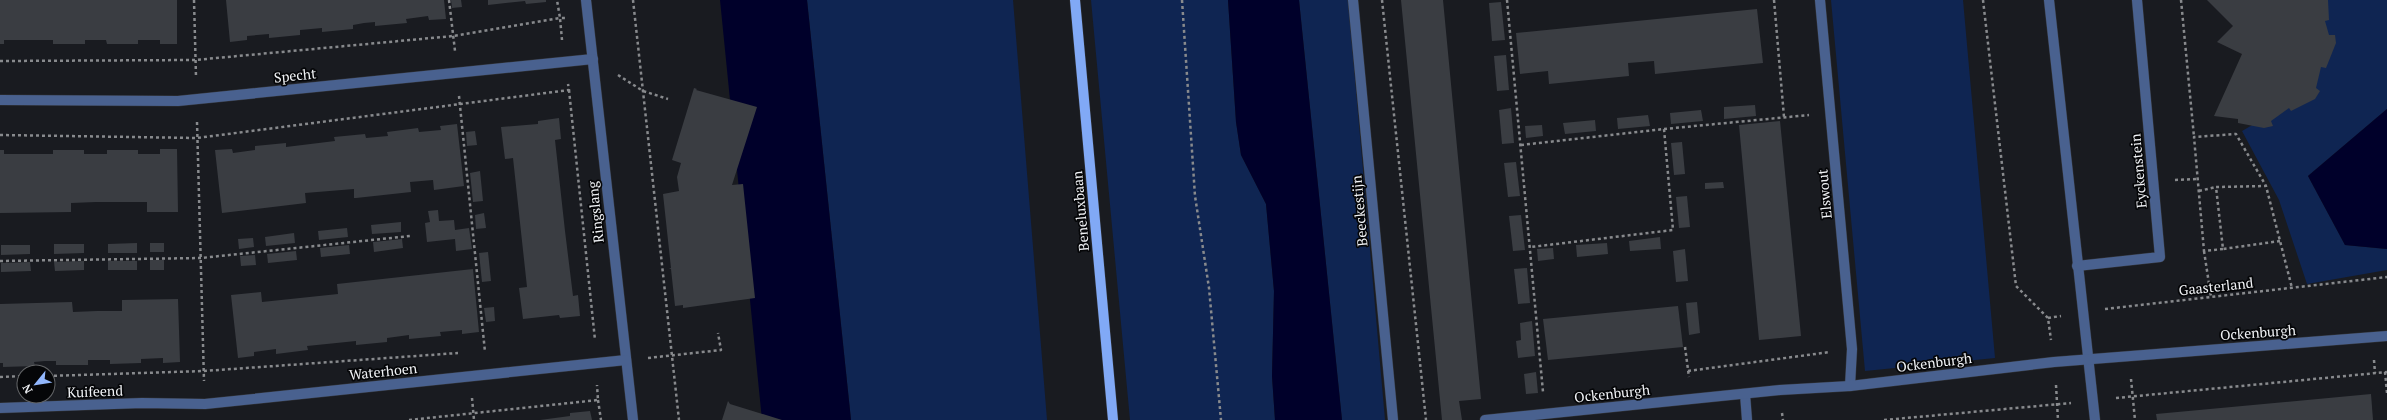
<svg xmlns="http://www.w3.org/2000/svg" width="2387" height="420" viewBox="0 0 2387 420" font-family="'PT Serif',serif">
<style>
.green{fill:#0f2552}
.water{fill:#00002a}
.building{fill:#3a3d42}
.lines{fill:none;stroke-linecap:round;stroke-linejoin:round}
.minor-casing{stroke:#33353a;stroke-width:11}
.primary-casing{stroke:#33353a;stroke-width:11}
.path{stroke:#888a8d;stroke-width:2.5;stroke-dasharray:3 3;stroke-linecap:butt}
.minor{stroke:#49618f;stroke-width:10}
.primary{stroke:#81a9f6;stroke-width:10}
.labels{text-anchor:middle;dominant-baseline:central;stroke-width:3.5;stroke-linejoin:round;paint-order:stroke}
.street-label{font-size:14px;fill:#f1f3f6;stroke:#050608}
</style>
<rect width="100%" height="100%" fill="#191b20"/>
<g class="green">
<polygon points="807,0 1013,0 1047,420 851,420"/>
<polygon points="1091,0 1228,0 1236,122 1241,155 1266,204 1274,291 1272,376 1275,420 1130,420"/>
<polygon points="1299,0 1348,0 1385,420 1342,420"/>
<polygon points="1831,0 1963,0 1995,358 1865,371"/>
<polygon points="2289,0 2387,0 2387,109 2308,176 2345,245 2387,249 2387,270 2307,284 2279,200 2242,131 2311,91"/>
</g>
<g class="water">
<polygon points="720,0 807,0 851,420 762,420"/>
<polygon points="1228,0 1299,0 1342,420 1275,420 1272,376 1274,291 1266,204 1241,155 1236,122"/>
<polygon points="2387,109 2387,249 2345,245 2308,176"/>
</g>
<g class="building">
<polygon points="0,0 177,0 177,44 160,44 160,40 138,40 138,44 107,44 106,40 85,40 85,44 53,44 53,40 4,40 4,44 0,44"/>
<polygon points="226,0 444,0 446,19 429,20 428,16 406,19 407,23 375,26 375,22 364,23 353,25 353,29 322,32 322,28 300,30 300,35 269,38 269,34 247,36 247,40 230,42"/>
<polygon points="451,0 461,0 462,7 452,8"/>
<polygon points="488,0 546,0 546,2 526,4 525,1 488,5"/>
<polygon points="1401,0 1443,0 1481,399 1459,401 1462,420 1442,420"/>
<polygon points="2207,0 2328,0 2329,20 2325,21 2329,35 2335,35 2336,43 2326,68 2321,67 2316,88 2320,91 2315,99 2291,111 2289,108 2271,121 2273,126 2264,128 2238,123 2238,119 2214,116 2242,54 2217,42 2233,26"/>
<polygon points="1501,2 1505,40 1492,41 1489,3"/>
<polygon points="1757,9 1763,63 1655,74 1654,61 1628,63 1629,76 1549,84 1548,71 1520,74 1516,33"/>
<polygon points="1506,55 1509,90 1497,91 1494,56"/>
<polygon points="694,88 697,89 696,90 757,107 732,185 743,184 755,298 683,308 683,305 675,306 671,269 669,268 671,268 663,194 679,191 677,177 681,163 672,160"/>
<polygon points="1755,105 1756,116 1724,119 1724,107"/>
<polygon points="1511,108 1514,143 1502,144 1499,110"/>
<polygon points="1701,110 1703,121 1671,124 1670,113"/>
<polygon points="1648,115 1650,126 1618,129 1617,118"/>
<polygon points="559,118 561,139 555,140 565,231 573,296 578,295 580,316 560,318 559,315 523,319 519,288 527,287 513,158 505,159 501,127 538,124 538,121"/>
<polygon points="1595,120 1596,131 1565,134 1563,123"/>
<polygon points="1780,121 1801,336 1759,340 1739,125"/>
<polygon points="457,124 464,186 434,190 433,180 410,182 411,192 356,198 354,198 354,189 305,193 306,203 222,213 215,150 232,149 233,153 255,150 255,146 286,143 286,147 335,141 334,137 365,134 366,138 388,136 387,132 418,128 419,132 441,130 440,126"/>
<polygon points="1542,125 1543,136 1526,138 1525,126"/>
<polygon points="475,131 477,145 467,146 466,132"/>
<polygon points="1682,142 1685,174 1674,175 1671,143"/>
<polygon points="160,149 177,149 178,212 147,212 147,202 96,202 71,203 71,212 0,213 0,150 4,150 4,154 53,154 53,150 84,150 84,154 107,154 107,150 138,150 138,154 160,154"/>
<polygon points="1516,162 1520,196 1508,197 1504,163"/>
<polygon points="480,171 483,201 473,202 470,173"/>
<polygon points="1723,182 1724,188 1705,189 1705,183"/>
<polygon points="1687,196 1690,227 1679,228 1676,197"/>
<polygon points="438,210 439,221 454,220 455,230 469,228 472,249 456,251 455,239 427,242 425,223 430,222 428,211"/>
<polygon points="484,213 486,228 476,229 475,215"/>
<polygon points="1521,215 1525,250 1513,251 1509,216"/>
<polygon points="401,222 401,232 372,234 371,225"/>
<polygon points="347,228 348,237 319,240 318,231"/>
<polygon points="294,233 295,243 266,246 265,237"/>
<polygon points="1660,237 1661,249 1630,251 1629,241"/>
<polygon points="253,238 254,247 239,249 238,239"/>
<polygon points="402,239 403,248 374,252 373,242"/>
<polygon points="137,243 137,253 108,253 108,244"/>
<rect x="150" y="243" width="14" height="9"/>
<polygon points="1607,243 1608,254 1577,257 1576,245"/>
<polygon points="54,244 84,244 84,253 54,254"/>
<polygon points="1,245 30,245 30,254 1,255"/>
<polygon points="349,245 350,254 321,257 320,248"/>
<polygon points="1553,248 1554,259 1538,261 1537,249"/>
<polygon points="1685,249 1688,281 1676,282 1673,251"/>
<polygon points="296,251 297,260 268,263 267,254"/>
<polygon points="488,252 491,281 482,282 479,253"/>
<polygon points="255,255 256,265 241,266 240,256"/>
<rect x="150" y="260" width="14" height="10"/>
<polygon points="84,261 84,270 55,271 54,262"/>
<rect x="108" y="261" width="29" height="9"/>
<polygon points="30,262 31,271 1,272 1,263"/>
<polygon points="1527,268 1530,303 1518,304 1514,269"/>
<polygon points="473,269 479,332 462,334 462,330 440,332 441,336 409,339 409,335 387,338 387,342 356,345 356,341 307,346 308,350 276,354 276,349 254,352 254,356 238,358 231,295 261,292 262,302 338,294 337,284"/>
<polygon points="178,299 180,362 163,363 163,358 141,359 141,363 110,364 110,360 88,360 88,365 56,365 56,361 45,361 34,362 35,366 3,367 3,363 0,363 0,304 72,302 73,312 97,311 122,311 122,300"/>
<polygon points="1697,302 1700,333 1689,335 1686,303"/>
<polygon points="1678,306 1683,347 1548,360 1543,319"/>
<polygon points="494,307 495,321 486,322 484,308"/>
<polygon points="1532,321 1535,356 1518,358 1516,341 1521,340 1520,323"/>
<polygon points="1536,372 1538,393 1526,394 1524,374"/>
<polygon points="2371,394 2373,420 2157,420 2156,414"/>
<polygon points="728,401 730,404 782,420 722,420"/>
<polygon points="590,411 592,420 540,420 570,416 570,413"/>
</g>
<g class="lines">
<defs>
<g id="minor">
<polyline points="586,0 633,420"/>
<polyline points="1353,0 1393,420"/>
<polyline points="1820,0 1852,349 1850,386"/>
<polyline points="2049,0 2095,420"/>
<polyline points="0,100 178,101 593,59"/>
<polyline points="2077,266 2160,257 2137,0"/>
<polyline points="1745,394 1747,420"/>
<polyline points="0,408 142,403 205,404 626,360"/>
<polyline points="1485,420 1780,390 1850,386 2054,362 2387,336"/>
</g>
<polyline id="primary" points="1075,0 1113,420"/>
</defs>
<use href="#minor" class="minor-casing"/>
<use href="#primary" class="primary-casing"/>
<g class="path">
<polyline points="194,0 196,77"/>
<polyline points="449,0 455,51"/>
<polyline points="633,0 679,420"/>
<polyline points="1182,0 1195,196 1209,288 1221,420"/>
<polyline points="1382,0 1426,420"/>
<polyline points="1507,0 1543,392"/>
<polyline points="1774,0 1784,117"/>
<polyline points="1983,0 2016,286 2048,318 2051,340"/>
<polyline points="2181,0 2194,137"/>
<polyline points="562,40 560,18 565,18"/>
<polyline points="0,61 195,60 453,36 560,18 557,0"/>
<polyline points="618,75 643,91 668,99"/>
<polyline points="569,90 595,340"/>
<polyline points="459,96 485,352"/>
<polyline points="197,122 204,381"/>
<polyline points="1664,129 1809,115"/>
<polyline points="0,135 197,138 569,90 568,84"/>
<polyline points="1521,145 1664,129 1673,230 1531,247"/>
<polyline points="2175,180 2198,179"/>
<polyline points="2199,191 2216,187"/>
<polyline points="2280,241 2223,249 2216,187 2266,186 2292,288"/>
<polyline points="2223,249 2204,251 2194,137 2236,134 2266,186"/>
<polyline points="2204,251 2211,297"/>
<polyline points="0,261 201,258 410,236"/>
<polyline points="2105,309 2387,277"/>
<polyline points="2048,318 2061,316"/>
<polyline points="1685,347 1689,377"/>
<polyline points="648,358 721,350 718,333"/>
<polyline points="2374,360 2375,373"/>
<polyline points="1688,371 1830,352"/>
<polyline points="2385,372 2387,393"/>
<polyline points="48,376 204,371 458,353"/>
<polyline points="0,377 24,376"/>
<polyline points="2131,379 2135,420"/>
<polyline points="2056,385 2058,420"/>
<polyline points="472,398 474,420"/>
<polyline points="2116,398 2387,372"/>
<polyline points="598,400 601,420"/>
<polyline points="1782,413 1783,420"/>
<polyline points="409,420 598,400 597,385"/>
<polyline points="1884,420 2071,403"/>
</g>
<use href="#minor" class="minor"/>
<use href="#primary" class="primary"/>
</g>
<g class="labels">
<g class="street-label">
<text transform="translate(295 75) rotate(-6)">Specht</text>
<text transform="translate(2138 171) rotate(-95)">Eyckenstein</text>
<text transform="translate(1824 194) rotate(-95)">Elswout</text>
<text transform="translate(1080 211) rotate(-95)">Beneluxbaan</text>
<text transform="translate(1359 211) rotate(-95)">Beeckestijn</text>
<text transform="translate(595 212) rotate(-96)">Ringslang</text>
<text transform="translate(2216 286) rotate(-6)">Gaasterland</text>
<text transform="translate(2258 332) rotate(-4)">Ockenburgh</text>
<text transform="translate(1934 362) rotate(-7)">Ockenburgh</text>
<text transform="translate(383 371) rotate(-6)">Waterhoen</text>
<text transform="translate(95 391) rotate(-2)">Kuifeend</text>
<text transform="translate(1612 393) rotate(-6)">Ockenburgh</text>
</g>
</g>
<g transform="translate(36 384) rotate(240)"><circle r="19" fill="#050608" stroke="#636567"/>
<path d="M0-3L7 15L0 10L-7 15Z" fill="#92b7fd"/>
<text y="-6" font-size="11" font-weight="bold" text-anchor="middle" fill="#f1f3f6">N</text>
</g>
</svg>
